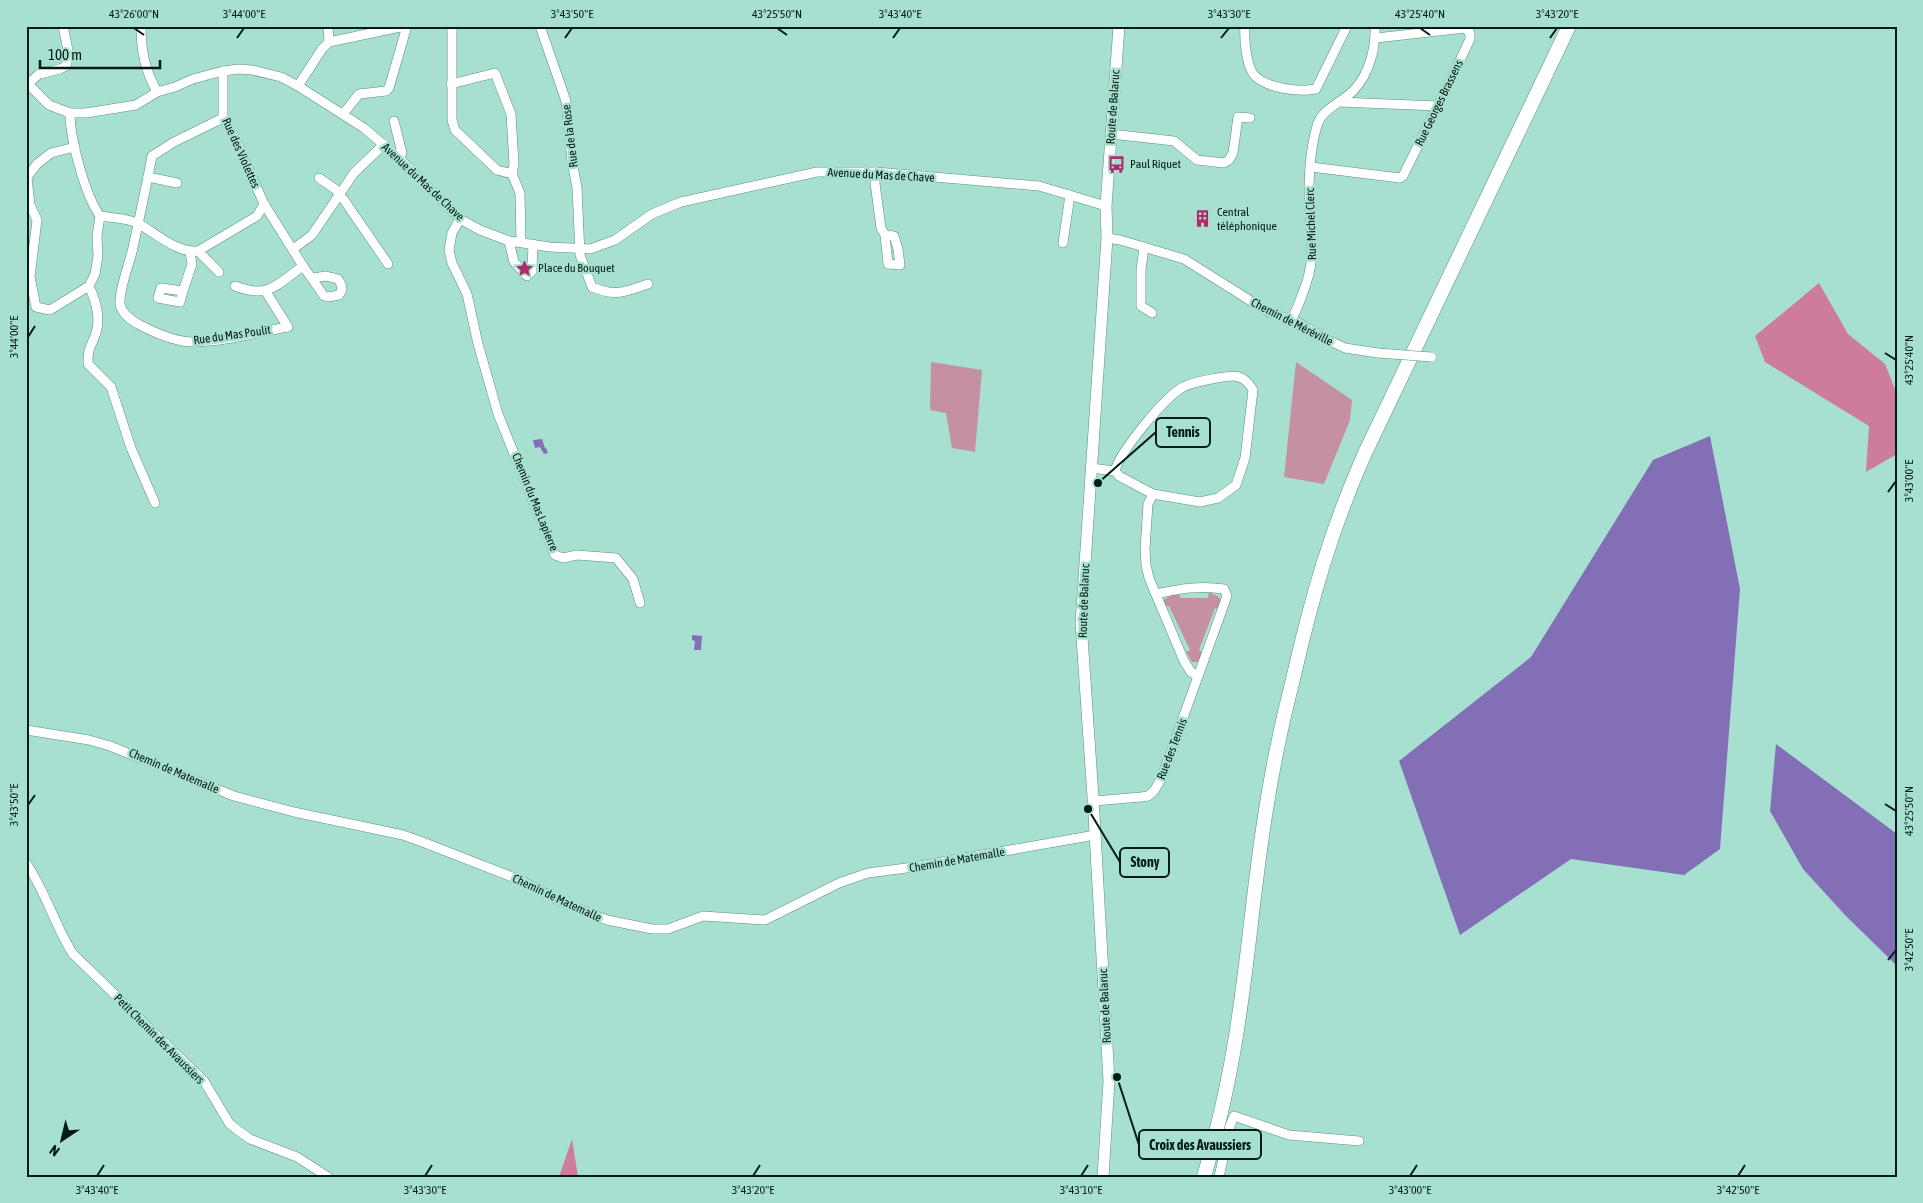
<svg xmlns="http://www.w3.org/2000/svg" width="1923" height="1203" viewBox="0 0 1923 1203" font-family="'Asap Condensed',sans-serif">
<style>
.green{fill:#c590a3}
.forest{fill:#ce7c9b}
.water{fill:#826fb6}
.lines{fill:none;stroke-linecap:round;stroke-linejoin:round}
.minor-casing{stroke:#598f81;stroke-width:10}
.tertiary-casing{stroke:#598f81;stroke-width:12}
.primary-casing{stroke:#598f81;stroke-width:15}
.minor{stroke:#fff;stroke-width:9}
.tertiary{stroke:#fff;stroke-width:11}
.primary{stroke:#fff;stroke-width:14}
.minor-bridge-casing{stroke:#598f81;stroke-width:10;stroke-linecap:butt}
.minor-bridge{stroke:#fff;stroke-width:9}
.ticks{fill:none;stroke:#041a15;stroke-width:2}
.labels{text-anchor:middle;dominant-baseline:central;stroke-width:5;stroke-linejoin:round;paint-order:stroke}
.street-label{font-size:12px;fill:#041a15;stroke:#a7e0d0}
.poi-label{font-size:12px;fill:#041a15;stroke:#a7e0d0;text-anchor:start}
.leader{fill:none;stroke:#041a15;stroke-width:2}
.callout-dot{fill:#041a15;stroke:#a7e0d0;stroke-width:2}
.callout{fill:#a7e0d0;stroke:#041a15;stroke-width:2}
.callout-label{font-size:14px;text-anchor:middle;font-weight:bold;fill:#041a15}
.neatline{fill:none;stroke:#041a15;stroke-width:2}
.ticks-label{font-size:12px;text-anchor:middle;fill:#041a15}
</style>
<rect width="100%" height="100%" fill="#a7e0d0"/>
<g class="green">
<polygon points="931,362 982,370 975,452 952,448 946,413 930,410"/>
<polygon points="1296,362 1352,400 1350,420 1324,484 1284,477"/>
<polygon points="1209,592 1219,597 1221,604 1220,610 1215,608 1199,650 1203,653 1199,662 1192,662 1186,652 1190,650 1169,606 1164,606 1164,600 1171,595 1179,595 1181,598 1208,598"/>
</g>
<g class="forest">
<polygon points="1819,283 1848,334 1885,364 1897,394 1897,454 1866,472 1869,426 1765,362 1755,336"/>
<polygon points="572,1139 578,1177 559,1177"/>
</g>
<g class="water">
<polygon points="1710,436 1740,589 1720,849 1684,875 1571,859 1460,935 1399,761 1531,657 1653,460"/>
<polygon points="542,439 545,448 546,448 548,453 544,454 540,447 535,448 533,440"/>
<polygon points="692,635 702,636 701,650 694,650 695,641 692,640"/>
<polygon points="1776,744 1897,834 1897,966 1845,915 1803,869 1770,811"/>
</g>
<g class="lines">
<defs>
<g id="minor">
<path d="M141,26C141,51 145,70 157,92"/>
<polyline points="328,26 329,42"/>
<polyline points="452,26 452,120 455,130 497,170 512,174"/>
<path d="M540,26L566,101L572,162L577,187L580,255L592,287C616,297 624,292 648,284"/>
<path d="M1245,26C1244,38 1246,67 1255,76C1269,89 1299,92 1316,89L1347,26"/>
<polyline points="223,71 223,118 236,140 264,204 303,266 324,296 328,297 339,295 342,290 341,284 338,279 326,276 313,278"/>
<polyline points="26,82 49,105 70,113 86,113 136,105 157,92 175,87 193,79 223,71 239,69 252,70 281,77 298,86 364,128 399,158 460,219 480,230 509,241 550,247 590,249 615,240 652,214 681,202 817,172 876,172 1039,186 1106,206"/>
<polyline points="29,83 39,74 60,69 66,66 69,55 63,26"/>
<polyline points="451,84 495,73 511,114 514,164 512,174 520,193 521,242"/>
<polyline points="298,86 322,49 329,42 405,26"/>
<polyline points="1339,102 1438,106"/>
<path d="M70,113C70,139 85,195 100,216C112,218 129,218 139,224C157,234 177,253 198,251L257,216L264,204"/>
<polyline points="343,114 359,94 386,91 389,88 407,26"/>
<path d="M223,118L174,142L152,156C146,188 139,220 132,252C128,267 119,290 120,304C122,314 132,321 140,325C157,334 175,342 194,342C223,342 259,332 288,327L266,292"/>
<polyline points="394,121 402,153 399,158"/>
<polyline points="1111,134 1174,141 1197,160 1224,163 1229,160 1233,153 1238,117 1250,118"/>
<polyline points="75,147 51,153 37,164 27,177 30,205 37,220 30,277 36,307 50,310 89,286 95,274 98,256 97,236 100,216"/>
<polyline points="1311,167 1400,178 1403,176 1454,73 1470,39 1470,33 1465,28 1376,38"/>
<polyline points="876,172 875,183 881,228 885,235 888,264 900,265 898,249 894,236 885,235"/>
<polyline points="148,177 177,183"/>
<polyline points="319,178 335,189 344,200 388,264"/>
<polyline points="460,219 452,233 449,250 452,263 467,294 478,344 498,414 555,555 563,558 577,555 616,558 633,579 640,603"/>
<polyline points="1107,238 1120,240 1184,259 1270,313 1296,321 1326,339 1345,348 1378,353"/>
<polyline points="509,241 514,262 527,276 532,271 533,244"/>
<polyline points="1063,243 1070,195"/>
<polyline points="1144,247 1141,270 1141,306 1152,313"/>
<polyline points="293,249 312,235 354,173 384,144"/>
<polyline points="198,251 219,272"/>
<path d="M89,286C96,301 101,317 96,333C91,348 88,345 88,364L111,387L131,448L155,503"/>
<path d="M235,286C269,299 276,285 303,266"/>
<polyline points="183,291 180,302 158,298 161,288 183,291 192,264 190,252"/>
<path d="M1291,319C1296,312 1299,304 1302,295C1319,254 1309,236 1309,194C1309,174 1311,146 1317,126C1321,109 1343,102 1354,90C1369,74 1376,48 1375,26"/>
<path d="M1091,468L1115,471L1119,476L1153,494L1200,502L1218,498L1236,485L1245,458L1253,390C1243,373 1234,375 1217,378C1206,380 1193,382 1183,387C1165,397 1120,451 1115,471"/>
<polyline points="1153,494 1148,504 1145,549 1146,565 1149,578 1184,661 1191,672 1198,676"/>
<polyline points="26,730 89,740 110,746 234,796 294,812 403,835 425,843 520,880 562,902 607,920 652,929 668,929 703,916 765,920 839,883 868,873 914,867 1095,835"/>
<path d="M1094,801L1141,797L1148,796L1154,791L1161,779L1227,596L1224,589C1201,585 1179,589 1156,594"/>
<path d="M26,863C46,892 55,926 73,954L204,1081L229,1123L236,1129L250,1139L297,1157L328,1177"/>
<polyline points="1219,1177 1230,1126 1234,1116 1289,1135 1359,1141"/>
</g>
<polyline id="tertiary" points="1103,1177 1109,1081 1093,797 1081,623 1107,238 1106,206 1119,26"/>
<path id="primary" d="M1204,1177C1215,1138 1225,1099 1232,1059C1247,979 1252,897 1265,816C1272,769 1282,722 1294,675C1312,596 1332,527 1365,453L1569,26"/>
</defs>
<use href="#minor" class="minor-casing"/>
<use href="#tertiary" class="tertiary-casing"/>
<use href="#primary" class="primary-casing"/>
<use href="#minor" class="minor"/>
<use href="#tertiary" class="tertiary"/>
<use href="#primary" class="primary"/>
<defs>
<polyline id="minor-bridge" points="1378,353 1431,357"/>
</defs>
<use href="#minor-bridge" class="minor-bridge-casing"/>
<use href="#minor-bridge" class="minor-bridge"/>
</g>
<path class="ticks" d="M134,28L144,35M777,28L787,35M1420,28L1430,35M237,38L244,28M565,38L572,28M893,38L900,28M1221,38L1229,28M1550,38L1557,28M28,337L35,326M1885,353L1896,360M1888,492L1896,481M1885,804L1896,811M28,805L35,795M1888,960L1896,950M97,1176L104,1165M425,1176L432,1165M753,1176L760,1165M1081,1176L1088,1165M1410,1176L1417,1165M1738,1176L1745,1165"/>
<defs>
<symbol id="bus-bare" viewBox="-9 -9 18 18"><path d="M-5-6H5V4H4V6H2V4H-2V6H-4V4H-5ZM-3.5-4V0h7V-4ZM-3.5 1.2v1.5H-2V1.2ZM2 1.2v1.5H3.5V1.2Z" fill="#b12a6c" stroke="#a7e0d0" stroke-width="2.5" paint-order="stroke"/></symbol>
<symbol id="building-bare" viewBox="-9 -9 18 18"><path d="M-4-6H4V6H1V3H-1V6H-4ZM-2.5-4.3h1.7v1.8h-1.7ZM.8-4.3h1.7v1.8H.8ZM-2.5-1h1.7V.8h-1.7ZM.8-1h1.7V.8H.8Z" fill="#b12a6c" stroke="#a7e0d0" stroke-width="2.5" paint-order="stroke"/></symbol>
<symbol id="sight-bare" viewBox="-9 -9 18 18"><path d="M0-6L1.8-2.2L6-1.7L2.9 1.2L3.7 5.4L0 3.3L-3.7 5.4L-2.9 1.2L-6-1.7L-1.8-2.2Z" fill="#b12a6c" stroke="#a7e0d0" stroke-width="2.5" paint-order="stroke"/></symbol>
</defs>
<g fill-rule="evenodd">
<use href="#bus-bare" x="1104" y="152" width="25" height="25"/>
<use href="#building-bare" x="1190" y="206" width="25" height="25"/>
<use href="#sight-bare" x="512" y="256" width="25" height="25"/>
</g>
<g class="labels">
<g class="street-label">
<text transform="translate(1439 103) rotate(-64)">Rue Georges Brassens</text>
<text transform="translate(1113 107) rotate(-86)">Route de Balaruc</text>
<text transform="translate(570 136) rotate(-97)">Rue de la Rose</text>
<text transform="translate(241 153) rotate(66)">Rue des Violettes</text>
<text transform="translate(881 175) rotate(3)">Avenue du Mas de Chave</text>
<text transform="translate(423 182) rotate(43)">Avenue du Mas de Chave</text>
<text transform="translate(1311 224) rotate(-92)">Rue Michel Clerc</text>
<text transform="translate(1292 322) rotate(27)">Chemin de Méréville</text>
<text transform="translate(232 335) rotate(-8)">Rue du Mas Poulit</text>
<text transform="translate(535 502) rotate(68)">Chemin du Mas Lapierre</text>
<text transform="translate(1084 601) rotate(-88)">Route de Balaruc</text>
<text transform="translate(1172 749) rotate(-69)">Rue des Tennis</text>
<text transform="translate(174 771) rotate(23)">Chemin de Matemalle</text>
<text transform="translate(957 860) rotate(-10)">Chemin de Matemalle</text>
<text transform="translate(557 898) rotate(25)">Chemin de Matemalle</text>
<text transform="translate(1105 1006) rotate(-93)">Route de Balaruc</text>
<text transform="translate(159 1039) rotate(45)">Petit Chemin des Avaussiers</text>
</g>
<g class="poi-label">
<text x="1130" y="164">Paul Riquet</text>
<text x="1217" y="212">Central<tspan x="1217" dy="14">téléphonique</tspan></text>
<text x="538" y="268">Place du Bouquet</text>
</g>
</g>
<path class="leader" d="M1098 483L1156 432M1088 809L1120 862M1117 1077L1139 1145"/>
<g class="callout-dot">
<circle cx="1098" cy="483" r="5"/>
<circle cx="1088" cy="809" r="5"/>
<circle cx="1117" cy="1077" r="5"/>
</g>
<g class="callout">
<rect x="1156" y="418" width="54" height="29" rx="5"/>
<rect x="1120" y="848" width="49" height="29" rx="5"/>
<rect x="1139" y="1130" width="122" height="29" rx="5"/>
</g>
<g class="callout-label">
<text x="1183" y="437">Tennis</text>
<text x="1145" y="867">Stony</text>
<text x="1200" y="1150">Croix des Avaussiers</text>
</g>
<rect width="1923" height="1203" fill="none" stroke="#a7e0d0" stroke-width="55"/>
<g transform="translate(62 1140) rotate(215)" stroke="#a7e0d0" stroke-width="4" paint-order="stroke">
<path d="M0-4L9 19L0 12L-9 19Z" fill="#041a15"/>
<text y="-8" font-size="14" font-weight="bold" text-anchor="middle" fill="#041a15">N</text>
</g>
<path d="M40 60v8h120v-8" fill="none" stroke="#041a15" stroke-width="2.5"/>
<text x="48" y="60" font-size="15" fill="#041a15" stroke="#a7e0d0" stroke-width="4" paint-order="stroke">100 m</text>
<rect x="28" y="28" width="1868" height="1148" class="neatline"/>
<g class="ticks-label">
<text x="134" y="18">43°26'00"N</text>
<text x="244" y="18">3°44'00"E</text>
<text x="572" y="18">3°43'50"E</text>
<text x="777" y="18">43°25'50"N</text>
<text x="900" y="18">3°43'40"E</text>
<text x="1229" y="18">3°43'30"E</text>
<text x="1420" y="18">43°25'40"N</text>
<text x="1557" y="18">3°43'20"E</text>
<text transform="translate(14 337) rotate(-90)" y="4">3°44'00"E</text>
<text transform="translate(1909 360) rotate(-90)" y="4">43°25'40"N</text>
<text transform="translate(1909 481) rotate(-90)" y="4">3°43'00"E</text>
<text transform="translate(14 805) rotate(-90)" y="4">3°43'50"E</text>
<text transform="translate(1909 811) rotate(-90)" y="4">43°25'50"N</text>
<text transform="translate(1909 950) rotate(-90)" y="4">3°42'50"E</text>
<text x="97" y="1194">3°43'40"E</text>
<text x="425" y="1194">3°43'30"E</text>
<text x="753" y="1194">3°43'20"E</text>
<text x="1081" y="1194">3°43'10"E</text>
<text x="1410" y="1194">3°43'00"E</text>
<text x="1738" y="1194">3°42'50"E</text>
</g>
</svg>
